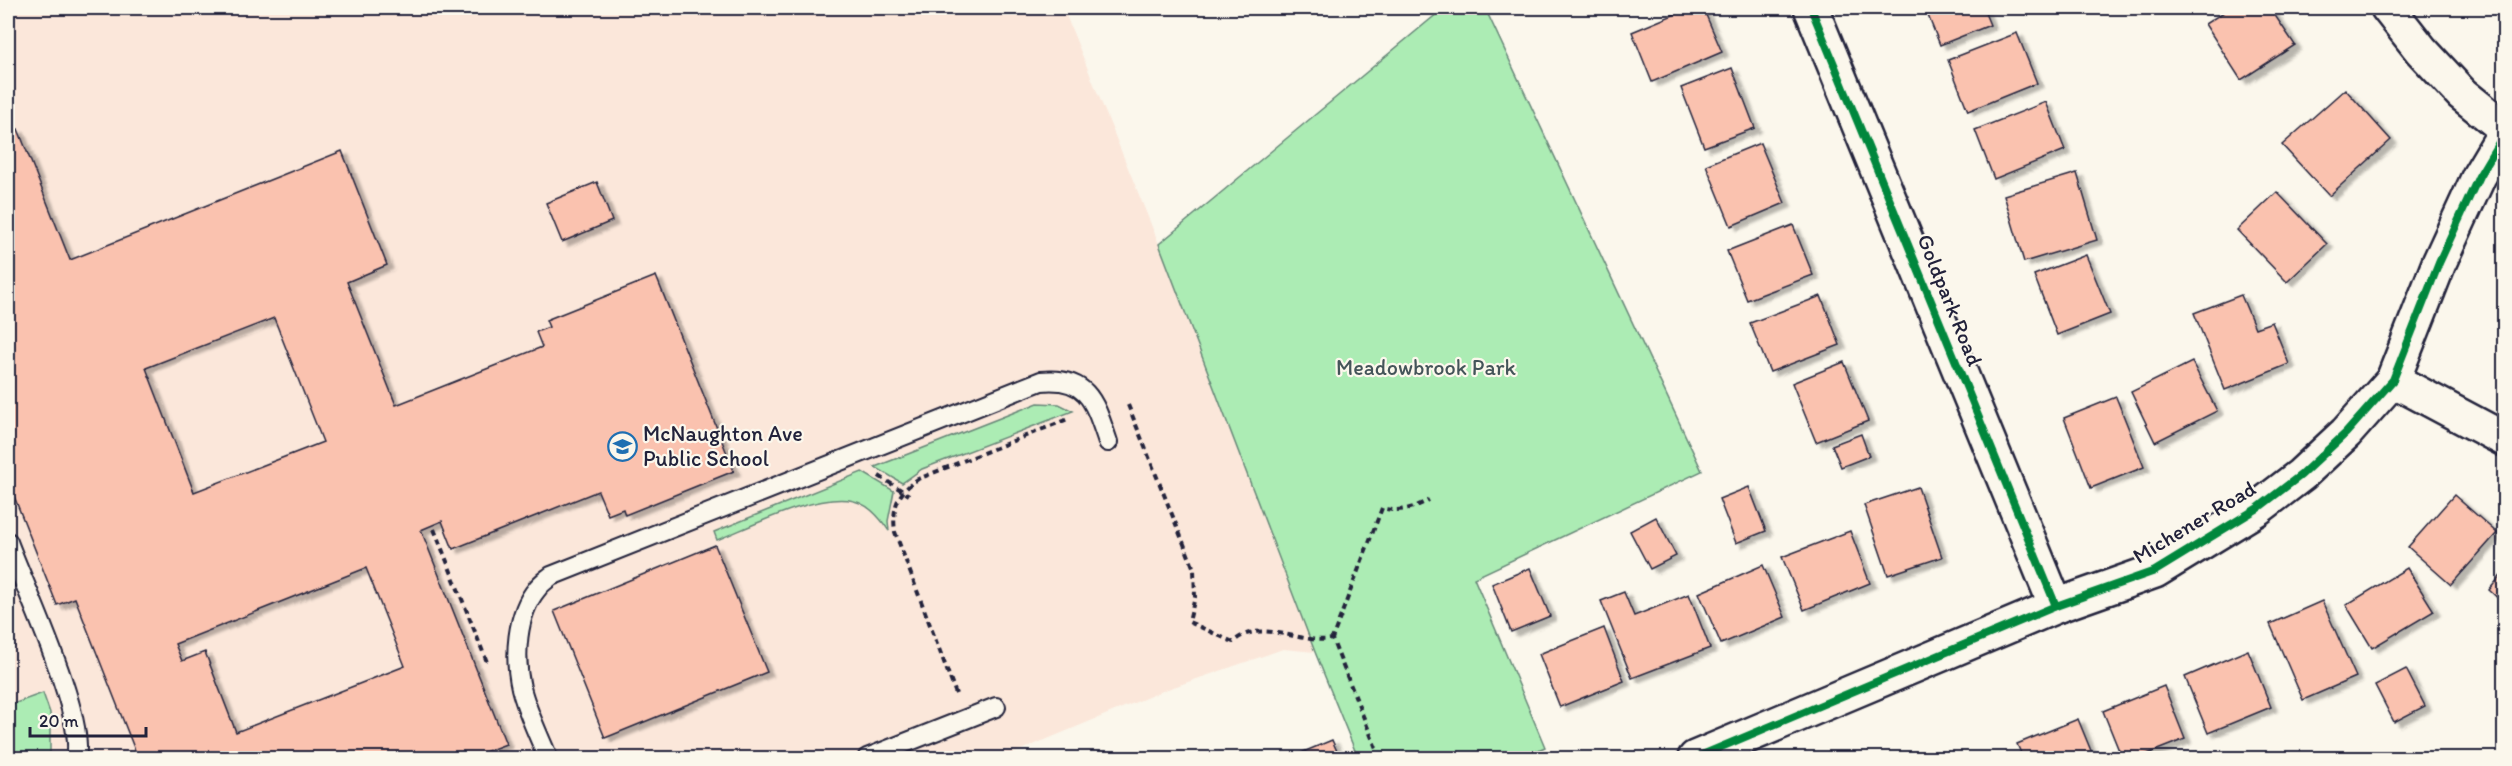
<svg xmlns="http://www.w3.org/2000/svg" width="2512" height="766" viewBox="0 0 2512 766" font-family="Itim,sans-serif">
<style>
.built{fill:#fbe7da}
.green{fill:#acecb4;stroke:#678778;stroke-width:1.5}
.building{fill:#fac2af;stroke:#22223b;stroke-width:1.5;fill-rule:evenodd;filter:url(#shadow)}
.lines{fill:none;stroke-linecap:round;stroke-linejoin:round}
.service-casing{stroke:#22223b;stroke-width:22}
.minor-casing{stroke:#22223b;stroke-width:38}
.path{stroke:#22223b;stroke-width:4;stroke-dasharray:6 4.5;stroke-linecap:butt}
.service{stroke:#fbf7ec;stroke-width:18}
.minor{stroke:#fbf7ec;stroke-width:33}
.cycleway-casing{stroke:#fbf7ec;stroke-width:11}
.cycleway{stroke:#00873e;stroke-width:8}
.labels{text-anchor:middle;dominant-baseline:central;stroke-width:4.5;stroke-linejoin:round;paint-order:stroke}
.street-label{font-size:22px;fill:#22223b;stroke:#fbf7ec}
.park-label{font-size:22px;fill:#445459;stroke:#fbf7ec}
.poi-label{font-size:22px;fill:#22223b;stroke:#fbf7ec;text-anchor:start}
</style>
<defs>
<filter id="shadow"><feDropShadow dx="6" dy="4" stdDeviation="1.5" flood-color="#0004"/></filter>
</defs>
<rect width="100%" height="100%" fill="#fbf7ec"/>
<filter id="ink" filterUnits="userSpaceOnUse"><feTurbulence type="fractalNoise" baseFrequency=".0167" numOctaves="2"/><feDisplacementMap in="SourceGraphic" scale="12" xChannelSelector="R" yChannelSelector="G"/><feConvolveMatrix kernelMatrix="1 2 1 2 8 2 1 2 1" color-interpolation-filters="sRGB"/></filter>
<g filter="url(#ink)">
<polygon class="built" points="8,8 1063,8 1159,244 1315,652 1283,649 1165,690 1002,758 8,758"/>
<g class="green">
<polygon points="1444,8 1485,8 1702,471 1474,578 1545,747 1520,758 1358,758 1315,652 1159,244"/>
<polygon points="1038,403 1059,404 1073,411 922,469 902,483 875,467"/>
<path d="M862,472L894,491L888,521L889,531C881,519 868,504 854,501C818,492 752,526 717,540L714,532Z"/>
<polygon points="43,693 50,713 50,758 8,758 8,709 10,705"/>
</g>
<g class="building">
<polygon points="1690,8 1703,8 1722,52 1652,82 1632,32"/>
<polygon points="1925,8 1983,8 1990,25 1940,45"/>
<polygon points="2230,8 2270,8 2295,45 2241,80 2205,24"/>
<polygon points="2017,33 2037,83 1968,111 1948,60"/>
<polygon points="1732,68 1755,128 1704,147 1681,88"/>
<polygon points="2345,89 2391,140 2329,196 2282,145"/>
<polygon points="2046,102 2065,150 1994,179 1975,130"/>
<path d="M18,129L70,260L342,151L387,265L347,282L396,405L542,347L536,332L549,327L546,320L656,276L734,471L625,515L623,509L608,515L598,491L453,549L442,521L421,530L506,744L469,758H138L75,598L57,605L8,481V133ZM274,318L323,442L194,492L146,368ZM366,568L405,666L236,732L205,652L182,661L175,644Z"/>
<polygon points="1760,143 1785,203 1731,226 1706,165"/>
<polygon points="2077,173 2097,240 2024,262 2004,195"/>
<polygon points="597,182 612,221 562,242 546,203"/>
<polygon points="2277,192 2327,244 2287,282 2237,230"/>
<polygon points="1793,225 1813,275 1747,300 1727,251"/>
<polygon points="2086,255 2110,314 2057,335 2034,275"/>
<polygon points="2241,295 2255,328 2272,322 2289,364 2225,390 2194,313"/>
<polygon points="1821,296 1840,345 1770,372 1750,323"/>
<polygon points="1844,362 1868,421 1816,442 1792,383"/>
<polygon points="2192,362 2217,411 2155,442 2131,392"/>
<polygon points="2116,397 2144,467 2091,488 2064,418"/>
<polygon points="1861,434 1869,456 1841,467 1832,445"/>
<polygon points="1749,487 1766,531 1736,543 1719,499"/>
<polygon points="1918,487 1942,557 1888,575 1864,505"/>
<polygon points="2454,495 2497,533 2451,585 2408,547"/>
<polygon points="1656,517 1676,556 1650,569 1630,531"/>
<polygon points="1850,531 1870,583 1804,610 1782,557"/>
<polygon points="715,545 767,672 605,738 554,611"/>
<polygon points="1763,565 1785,617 1721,644 1699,593"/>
<polygon points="1530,568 1550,616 1511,632 1492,584"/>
<polygon points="2407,568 2434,611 2372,648 2346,605"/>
<polygon points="2504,572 2504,604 2489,590"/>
<polygon points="1624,592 1634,616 1689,594 1710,648 1632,678 1601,601"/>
<polygon points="2322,601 2356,677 2303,700 2270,624"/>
<polygon points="1604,628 1624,681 1560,707 1539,654"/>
<polygon points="2248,650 2271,707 2208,733 2185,677"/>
<polygon points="2406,669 2425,706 2394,722 2375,685"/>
<polygon points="2164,686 2185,739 2137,758 2122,758 2103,711"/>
<polygon points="2078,719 2094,758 2023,758 2017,744"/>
<polygon points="1332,740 1340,758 1289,758"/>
</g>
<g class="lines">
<defs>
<g id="service">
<path d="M8,542C25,588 86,716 76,758"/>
<path d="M548,758C539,736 527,712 521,688C514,658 516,614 537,589C540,584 546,580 551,576L1041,381C1089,376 1095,404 1108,442"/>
<polyline points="867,758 996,707"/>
</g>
<g id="minor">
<polyline points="1811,8 2056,606"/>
<polyline points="2388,8 2421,50 2462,94 2504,128"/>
<polyline points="2393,380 2504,439"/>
<polyline points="1695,758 2056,606 2155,571 2258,508 2301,475 2346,433 2393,380 2439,263 2479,176 2504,134"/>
</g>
</defs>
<use href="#service" class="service-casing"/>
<use href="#minor" class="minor-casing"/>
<g class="path">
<path d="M1128,405L1194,569L1195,597L1189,622L1233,642C1261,617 1300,645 1332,639"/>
<polyline points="879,476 909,495"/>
<polyline points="434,529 487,662"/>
<path d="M956,694L895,532C892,507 897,493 918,479L1068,419"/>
<path d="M1380,758L1332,639L1382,508C1399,513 1414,508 1429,500"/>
</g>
<use href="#service" class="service"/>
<use href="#minor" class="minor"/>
<defs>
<g id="cycleway">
<polyline points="1811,8 2056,606"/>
<polyline points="1695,758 2056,606 2155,571 2258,508 2301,475 2346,433 2393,380 2439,263 2479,176 2504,134"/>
</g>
</defs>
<use href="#cycleway" class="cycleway-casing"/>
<use href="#cycleway" class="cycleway"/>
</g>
</g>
<defs>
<symbol id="school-ring" viewBox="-11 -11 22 22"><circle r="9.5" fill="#fbf7ec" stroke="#1f6fb2" stroke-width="1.5"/><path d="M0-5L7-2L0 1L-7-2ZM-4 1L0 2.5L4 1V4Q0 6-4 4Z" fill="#1f6fb2"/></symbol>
</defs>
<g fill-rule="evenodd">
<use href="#school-ring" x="606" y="430" width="33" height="33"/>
</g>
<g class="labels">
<g class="street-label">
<text transform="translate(1950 300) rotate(68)">Goldpark Road</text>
<text transform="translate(2194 522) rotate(-31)">Michener Road</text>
</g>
<g class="park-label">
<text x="1426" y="367">Meadowbrook Park</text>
</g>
<g class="poi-label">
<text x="643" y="433">McNaughton Ave<tspan x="643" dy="25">Public School</tspan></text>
</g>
</g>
<rect width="2512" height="766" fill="none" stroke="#fbf7ec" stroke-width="30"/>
<rect x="15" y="15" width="2482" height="736" fill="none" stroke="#22223b" stroke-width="2" filter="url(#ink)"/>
<path d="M30 727v9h116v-9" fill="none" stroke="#22223b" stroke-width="3"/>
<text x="39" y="727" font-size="18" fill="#22223b" stroke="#fbf7ec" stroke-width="4.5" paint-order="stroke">20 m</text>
</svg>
